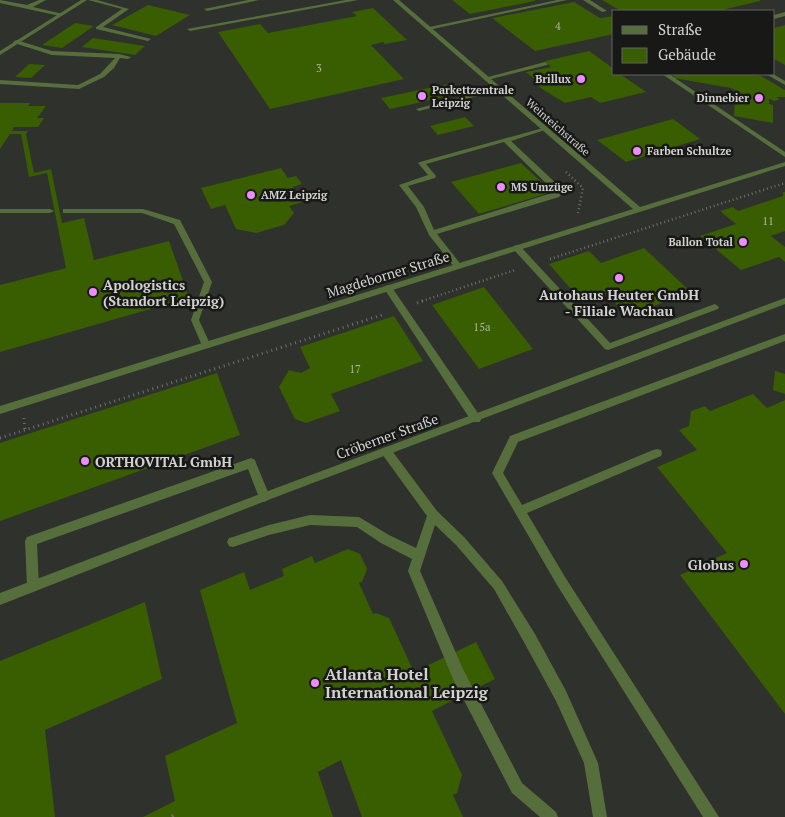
<svg xmlns="http://www.w3.org/2000/svg" width="785" height="817" viewBox="0 0 785 817" font-family="'PT Serif',serif">
<style>
.building{fill:#395d01}
.lines{fill:none;stroke-linecap:round;stroke-linejoin:round}
.path-far2{stroke:#70716e;stroke-width:2.5;stroke-dasharray:1 3;stroke-linecap:butt}
.path-far1{stroke:#70716e;stroke-width:3;stroke-dasharray:1 4;stroke-linecap:butt}
.path{stroke:#70716e;stroke-width:4.5;stroke-dasharray:2 5;stroke-linecap:butt}
.lane{fill:#556e3c;fill-rule:evenodd}
.street{fill:#556e3c;fill-rule:evenodd}
.poi-dot{fill:#eb8dfc;stroke:#181817;stroke-width:2}
.labels{text-anchor:middle;dominant-baseline:central;stroke-width:5;stroke-linejoin:round;paint-order:stroke}
.number-label{font-size:11px;fill:#acb69d}
.far-poi-label{font-size:11px;font-weight:bold;fill:#d2d3d1;stroke:#181817;text-anchor:start}
.far-street-label{font-size:11px;fill:#d2d3d1;stroke:#181817}
.street-label{font-size:14px;fill:#d2d3d1;stroke:#181817}
.poi-label{font-size:14px;font-weight:bold;fill:#d2d3d1;stroke:#181817;text-anchor:start}
.near-poi-label{font-size:16px;font-weight:bold;fill:#d2d3d1;stroke:#181817;text-anchor:start}
</style>
<rect width="100%" height="100%" fill="#2f312d"/>
<g class="building">
<polygon points="452,0 535,0 535,1 470,14"/>
<polygon points="602,0 760,0 760,1 718,11 621,11"/>
<polygon points="574,2 600,18 614,16 614,34 535,51 492,18"/>
<polygon points="148,5 190,15 156,36 112,25"/>
<polygon points="373,8 407,40 385,44 383,42 371,45 404,79 270,109 218,32 260,24 268,33 357,16 352,12"/>
<polygon points="75,23 94,26 62,48 42,45"/>
<polygon points="785,25 785,65 774,59 774,28"/>
<polygon points="93,38 145,46 135,55 82,47"/>
<polygon points="589,51 614,69 614,74 620,74 646,92 600,103 591,97 565,103 542,89 537,85 540,84 526,72 551,67 545,61"/>
<polygon points="29,64 45,65 31,78 15,77"/>
<polygon points="674,74 746,74 761,76 785,90 785,97 776,97 780,99 775,101 769,99 769,104 773,105 773,123 734,116 735,99 739,100 740,93 731,88 674,78"/>
<polygon points="453,83 463,93 390,109 381,98"/>
<polygon points="0,103 30,103 28,106 46,106 37,118 44,118 38,127 14,127 12,131 28,131 26,134 34,173 51,169 62,223 84,218 94,260 169,241 189,298 0,352 0,285 66,268 47,173 29,177 21,134 10,134 0,149"/>
<polygon points="465,117 474,126 438,135 430,126"/>
<polygon points="673,119 700,139 626,162 597,140"/>
<polygon points="521,163 552,192 479,214 451,182"/>
<polygon points="281,168 288,178 296,176 302,184 293,187 303,202 289,206 294,213 284,225 256,233 236,229 225,205 211,209 201,188"/>
<polygon points="783,192 785,192 785,231 771,236 785,247 785,262 779,257 741,270 700,236 736,224 720,211 733,207 738,211 783,196"/>
<polygon points="644,248 691,292 627,316 607,294 583,303 549,264 589,251 601,263"/>
<polygon points="484,287 533,349 479,369 432,305"/>
<polygon points="394,316 423,361 331,394 340,411 306,423 295,419 279,387 289,370 301,373 310,368 300,347"/>
<polygon points="775,371 785,374 785,394 773,390"/>
<polygon points="217,373 240,435 0,521 0,443"/>
<polygon points="753,394 767,408 785,400 785,714 680,575 727,553 657,467 697,450 679,430 689,426 691,411 705,406 710,411"/>
<polygon points="348,549 360,554 367,569 362,582 359,583 373,614 376,613 389,618 414,672 476,642 495,679 432,711 462,775 457,793 453,795 463,817 362,817 341,760 318,772 333,817 143,817 175,801 165,756 237,723 200,590 244,572 250,590 284,576 282,569 312,556 315,563"/>
<polygon points="145,602 162,679 45,730 55,817 0,817 0,661"/>
</g>
<g class="lines">
<g class="path-far2">
<polyline points="566,172 583,188 578,213"/>
<polyline points="550,259 785,183"/>
<polyline points="422,301 515,270"/>
</g>
<g class="path-far1">
<polyline points="417,303 426,300"/>
<polyline points="24,418 25,430"/>
<polyline points="0,438 385,314"/>
</g>
<polyline class="path" points="172,817 178,814"/>
<g class="lane">
<polygon points="0,0 27,5 39,0 46,0 33,7 63,14 60,16 0,3"/>
<polygon points="88,0 97,0 129,9 103,27 151,39 148,41 96,29 96,27 122,9"/>
<polygon points="248,0 259,0 207,11 204,9"/>
<polygon points="346,0 358,0 190,31 187,29"/>
<polygon points="557,0 567,0 428,30 425,28"/>
<polygon points="583,0 590,0 607,11 602,12"/>
<polygon points="785,12 785,16 774,19 774,15"/>
<polygon points="16,40 52,51 119,54 131,57 128,59 120,58 114,68 104,77 79,89 0,84 0,80 78,85 100,74 115,58 52,55 14,43 13,42"/>
<polygon points="545,62 548,64 547,65 487,80 484,78"/>
<polygon points="662,74 669,74 785,152 785,157"/>
<polygon points="766,74 773,74 785,81 785,85"/>
<polygon points="499,87 502,89 501,90 419,111 416,109"/>
<path d="M543,128L548,129L511,141L560,187L563,193L559,197L437,234L462,266L458,269L455,268L429,235L416,207L399,185L428,175L418,163L420,162ZM504,142L555,192L434,230L424,207L408,186L435,178L436,176L426,164Z"/>
<polygon points="0,209 50,209 54,211 50,213 0,213"/>
<polygon points="63,209 143,209 180,220 212,282 199,320 211,346 209,348 203,348 191,320 204,282 174,224 142,213 63,213"/>
<polygon points="517,245 520,246 610,343 712,305 715,304 719,307 718,309 608,350 605,349 514,250 514,246"/>
<polygon points="388,285 391,286 480,416 481,419 480,422 472,422 385,290 384,288 385,286"/>
<polygon points="785,334 785,341 518,442 503,473 522,505 653,450 657,449 661,450 662,453 661,456 527,513 565,577 719,817 703,817 557,585 492,473 510,436"/>
<polygon points="386,447 390,448 437,511 464,537 502,581 535,634 566,691 598,763 607,817 593,817 584,763 556,701 525,644 494,589 456,545 435,525 420,571 463,669 522,783 556,812 558,817 540,817 512,793 453,679 408,571 412,559 381,543 357,527 310,525 269,535 233,547 229,546 227,542 229,538 233,537 269,525 310,515 359,517 389,535 416,548 427,516 382,454 381,451 382,448"/>
<polygon points="251,458 255,460 256,463 270,497 268,500 264,502 260,500 248,469 37,544 39,586 37,590 33,592 29,590 27,586 25,541 27,537"/>
</g>
<g class="street">
<polygon points="81,0 87,0 0,55 0,51"/>
<polygon points="393,0 399,0 640,207 785,162 785,166 0,414 0,406 633,209"/>
<polygon points="785,298 785,304 268,500 0,605 0,593 260,494"/>
</g>
</g>
<g class="poi-dot">
<circle cx="581" cy="79" r="5"/>
<circle cx="422" cy="96" r="5"/>
<circle cx="759" cy="98" r="5"/>
<circle cx="637" cy="151" r="5"/>
<circle cx="501" cy="187" r="5"/>
<circle cx="251" cy="195" r="5"/>
<circle cx="743" cy="242" r="5"/>
<circle cx="619" cy="278" r="5"/>
<circle cx="93" cy="292" r="5"/>
<circle cx="85" cy="461" r="5"/>
<circle cx="744" cy="564" r="5"/>
<circle cx="315" cy="683" r="5"/>
</g>
<g class="labels">
<g class="number-label">
<text x="558" y="26">4</text>
<text x="319" y="68">3</text>
<text x="768" y="221">11</text>
<text x="482" y="327">15a</text>
<text x="355" y="369">17</text>
</g>
<g class="far-poi-label">
<text x="571" y="79" text-anchor="end">Brillux</text>
<text x="432" y="90">Parkettzentrale<tspan x="432" dy="13">Leipzig</tspan></text>
<text x="749" y="98" text-anchor="end">Dinnebier</text>
<text x="647" y="151">Farben Schultze</text>
<text x="511" y="187">MS Umzüge</text>
<text x="261" y="195">AMZ Leipzig</text>
<text x="733" y="242" text-anchor="end">Ballon Total</text>
</g>
<g class="far-street-label">
<text transform="translate(558 127) rotate(41)">Weinteichstraße</text>
</g>
<g class="street-label">
<text transform="translate(388 274) rotate(-17)">Magdeborner Straße</text>
<text transform="translate(387 436) rotate(-20)">Cröberner Straße</text>
</g>
<g class="poi-label">
<text x="103" y="284">Apologistics<tspan x="103" dy="16">(Standort Leipzig)</tspan></text>
<text x="619" y="294" text-anchor="middle">Autohaus Heuter GmbH<tspan x="619" dy="16">- Filiale Wachau</tspan></text>
<text x="95" y="461">ORTHOVITAL GmbH</text>
<text x="734" y="564" text-anchor="end">Globus</text>
</g>
<g class="near-poi-label">
<text x="325" y="674">Atlanta Hotel<tspan x="325" dy="18">International Leipzig</tspan></text>
</g>
</g>
<rect x="612" y="10" width="162" height="65" fill="#181817" stroke="#626361"/>
<rect x="622" y="26" width="25" height="8" fill="#556e3c" stroke="#626361"/>
<text x="658" y="35" font-size="15" fill="#d2d3d1">Straße</text>
<rect x="622" y="48" width="25" height="15" fill="#395d01" stroke="#626361"/>
<text x="658" y="60" font-size="15" fill="#d2d3d1">Gebäude</text>
</svg>
